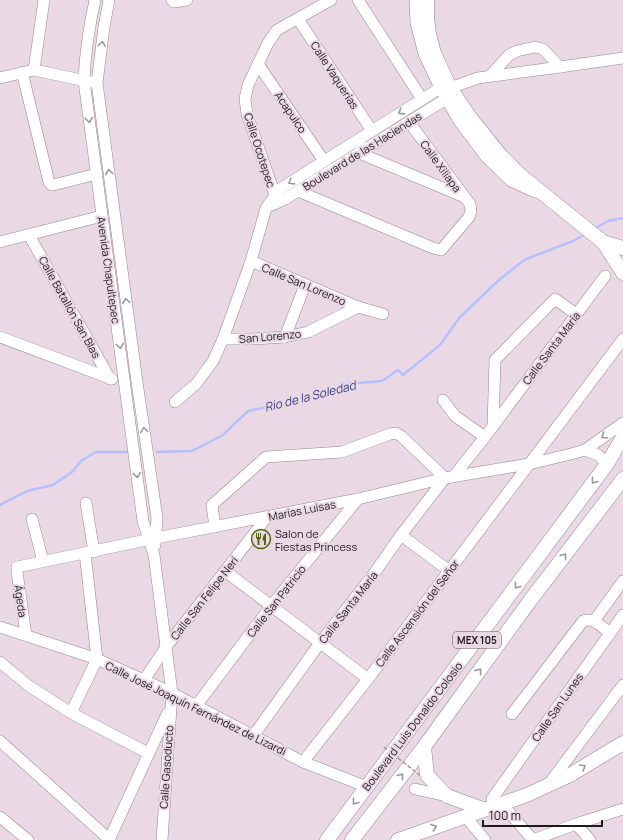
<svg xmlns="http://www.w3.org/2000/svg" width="623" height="840" viewBox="0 0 623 840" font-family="Manrope,sans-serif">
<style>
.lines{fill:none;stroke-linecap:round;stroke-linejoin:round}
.stream{stroke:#b7c0fe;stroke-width:2.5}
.minor-casing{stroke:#958691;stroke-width:12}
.major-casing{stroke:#958691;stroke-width:15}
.minor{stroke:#fff;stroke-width:11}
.major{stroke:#fff;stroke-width:14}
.path-bridge{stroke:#a597a1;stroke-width:1.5;stroke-dasharray:4 2;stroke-linecap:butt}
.oneway{stroke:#9a9899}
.labels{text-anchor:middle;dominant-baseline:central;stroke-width:4;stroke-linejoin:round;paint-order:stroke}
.shield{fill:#ead8e5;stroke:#5c5259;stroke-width:1}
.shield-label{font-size:10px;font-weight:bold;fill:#1f191d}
.street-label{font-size:11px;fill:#1f191d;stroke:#ead8e5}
.poi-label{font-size:11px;fill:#1f191d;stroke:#ead8e5;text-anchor:start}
.water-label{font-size:12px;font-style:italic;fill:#3a3d85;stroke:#ead8e5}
</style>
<rect width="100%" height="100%" fill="#ead8e5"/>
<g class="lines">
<g class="stream">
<polyline points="594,229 608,221 623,218"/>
<polyline points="157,452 192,451 223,435 248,411 313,397 345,384 382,381 398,370 403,375 440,345 460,317 499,280 524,260 573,241 586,234"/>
<polyline points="0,505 27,491 53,485 72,472 81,461 96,452 127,452"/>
</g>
<defs>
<g id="minor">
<path d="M95,0C89,27 85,53 84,81L143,521L154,555L172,693L162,840"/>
<polyline points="109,0 104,27 97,83 137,382 157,518 155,545"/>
<polyline points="172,0 174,2 187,0"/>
<polyline points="358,0 422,99"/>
<polyline points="415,0 416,23 424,54 440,88 459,121 486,157 511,181 535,192"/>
<polyline points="298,19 372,131"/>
<polyline points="258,64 324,161"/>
<polyline points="34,70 44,0"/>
<polyline points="22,72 49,182 52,185 57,184 97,174"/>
<polyline points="490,76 509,55 517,51 535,47 543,49 560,67"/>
<polyline points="0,78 34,70 91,82"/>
<polyline points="450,88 478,78 560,67 623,58"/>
<polyline points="360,145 364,155 462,196"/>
<polyline points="298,191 433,248 441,250 469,217 471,211 470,204 409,122"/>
<polyline points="277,201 247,114 245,99 248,85 268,43 277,30 331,0"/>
<polyline points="272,205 285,199 446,99"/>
<polyline points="29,235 110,379"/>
<polyline points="0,242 102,216"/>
<polyline points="251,261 358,307 383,314"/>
<polyline points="0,337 112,379"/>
<polyline points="285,337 305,285"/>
<polyline points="223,339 252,339 285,337 308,332 358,307"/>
<polyline points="443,400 455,416 485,437"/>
<polyline points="175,402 196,384 213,361 223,339 251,261 266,208 280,189 440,88"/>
<polyline points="493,426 495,360 555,299 576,314"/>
<polyline points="585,450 598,455 607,464"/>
<polyline points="453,477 485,437 605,276"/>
<polyline points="86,503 94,552"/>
<polyline points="32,519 43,561"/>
<polyline points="215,527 212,505 266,457 342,452 390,434 396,433 401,436 445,478 401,535 373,575 320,643 253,736"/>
<polyline points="401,535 448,570"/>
<polyline points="225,571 368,679"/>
<polyline points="594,621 623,581"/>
<polyline points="0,627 97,659 172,693 303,762 367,787"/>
<polyline points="26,635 17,572 17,567 156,538 358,499 445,478 529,464 571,454 585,450 623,423"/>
<polyline points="0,662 29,686 71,713 148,753"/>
<polyline points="144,680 166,647 267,517"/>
<polyline points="196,706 271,606 358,499"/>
<polyline points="71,713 97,659 85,553"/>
<path d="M512,714L583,621C594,617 601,627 610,633"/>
<polyline points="0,741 110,840"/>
<polyline points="303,762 368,679 623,339"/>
<polyline points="548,785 623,685"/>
<polyline points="415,789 447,796"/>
<polyline points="492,799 623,615"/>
<polyline points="502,804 533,840"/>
<polyline points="465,816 485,840"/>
<polyline points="0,817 28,840"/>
<polyline points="576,824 590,840"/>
<polyline points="109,840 167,714"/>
<polyline points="533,840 576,824 623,809"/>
</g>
<g id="major">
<polyline points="427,0 427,17 429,34 434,53 450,88 469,116 501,156 520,175 603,242 623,273"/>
<polyline points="603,242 623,248"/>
<polyline points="424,747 427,775 441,790 447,796 483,809"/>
<polyline points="327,840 607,464 623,437"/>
<polyline points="352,840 424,747 529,602 623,479"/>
<polyline points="398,840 527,795 570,775 623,743"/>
</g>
</defs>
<use href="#minor" class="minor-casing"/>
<use href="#major" class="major-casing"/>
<use href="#minor" class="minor"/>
<use href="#major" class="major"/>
<polyline class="path-bridge" points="384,747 422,777"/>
</g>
<defs><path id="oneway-chevron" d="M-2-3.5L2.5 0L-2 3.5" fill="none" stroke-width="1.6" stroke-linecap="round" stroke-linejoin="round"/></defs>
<g class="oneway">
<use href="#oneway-chevron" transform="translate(102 44) rotate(-83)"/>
<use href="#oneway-chevron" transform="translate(401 112) rotate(147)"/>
<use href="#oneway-chevron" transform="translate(89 120) rotate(83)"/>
<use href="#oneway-chevron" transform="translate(109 172) rotate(-98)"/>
<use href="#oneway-chevron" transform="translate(291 182) rotate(148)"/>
<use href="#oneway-chevron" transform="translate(126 301) rotate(-98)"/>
<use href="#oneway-chevron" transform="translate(120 346) rotate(82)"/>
<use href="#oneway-chevron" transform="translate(144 430) rotate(-98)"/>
<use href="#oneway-chevron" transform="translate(604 436) rotate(145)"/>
<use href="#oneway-chevron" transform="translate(137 475) rotate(83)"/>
<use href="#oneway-chevron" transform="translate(594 481) rotate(127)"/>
<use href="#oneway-chevron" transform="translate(564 556) rotate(-53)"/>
<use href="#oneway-chevron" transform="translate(517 586) rotate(127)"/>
<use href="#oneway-chevron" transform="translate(479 671) rotate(-54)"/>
<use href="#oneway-chevron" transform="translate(583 767) rotate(-31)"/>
<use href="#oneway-chevron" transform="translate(401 776) rotate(-52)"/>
<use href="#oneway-chevron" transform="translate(355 802) rotate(127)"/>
<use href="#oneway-chevron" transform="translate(434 827) rotate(-20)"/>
</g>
<defs>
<symbol id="restaurant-ring" viewBox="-11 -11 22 22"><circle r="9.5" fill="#ead8e5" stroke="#53650f" stroke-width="1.5"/><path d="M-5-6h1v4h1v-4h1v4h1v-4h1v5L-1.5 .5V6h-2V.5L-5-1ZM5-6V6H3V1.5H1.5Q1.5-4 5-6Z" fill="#53650f"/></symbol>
</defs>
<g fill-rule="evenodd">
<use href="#restaurant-ring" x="250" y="528" width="22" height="22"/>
</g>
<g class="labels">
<rect class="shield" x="453" y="632" width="48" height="16" rx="3"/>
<g class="shield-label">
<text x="477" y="640">MEX 105</text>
</g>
<g class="street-label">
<text transform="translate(335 75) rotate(57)">Calle Vaquerías</text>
<text transform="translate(291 112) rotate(56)">Acapulco</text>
<text transform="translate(260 150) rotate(72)">Calle Ocotepec</text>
<text transform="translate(362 151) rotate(-32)">Boulevard de las Haciendas</text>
<text transform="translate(441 166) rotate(54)">Calle Xiliapa</text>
<text transform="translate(109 270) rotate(82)">Avenida Chapultepec</text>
<text transform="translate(304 284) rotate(23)">Calle San Lorenzo</text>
<text transform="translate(70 307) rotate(61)">Calle Batallón San Blas</text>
<text transform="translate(270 336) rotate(-5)">San Lorenzo</text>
<text transform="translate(551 348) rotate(-53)">Calle Santa María</text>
<text transform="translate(302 510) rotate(-11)">Marias Luisas</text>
<text transform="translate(204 598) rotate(-52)">Calle San Felipe Neri</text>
<text transform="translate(21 601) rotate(82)">Ágeda</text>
<text transform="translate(276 601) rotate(-52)">Calle San Patricio</text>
<text transform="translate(348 607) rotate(-52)">Calle Santa María</text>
<text transform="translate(417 613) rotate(-53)">Calle Ascensión del Señor</text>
<text transform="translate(557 707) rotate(-55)">Calle San Lunes</text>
<text transform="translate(196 708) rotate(26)">Calle José Joaquín Fernández de Lizardi</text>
<text transform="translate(412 726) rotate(-53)">Boulevard Luis Donaldo Colosio</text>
<text transform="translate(166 767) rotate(-86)">Calle Gasoducto</text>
</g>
<g class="poi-label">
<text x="275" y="533">Salon de<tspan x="275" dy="13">Fiestas Princess</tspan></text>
</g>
<g class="water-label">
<text transform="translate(310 396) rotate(-14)">Rio de la Soledad</text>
</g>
</g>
<path d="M483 820v6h119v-6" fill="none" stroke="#1f191d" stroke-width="2"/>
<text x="489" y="820" font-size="12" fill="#1f191d" stroke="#ead8e5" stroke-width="3" paint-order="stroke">100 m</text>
</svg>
